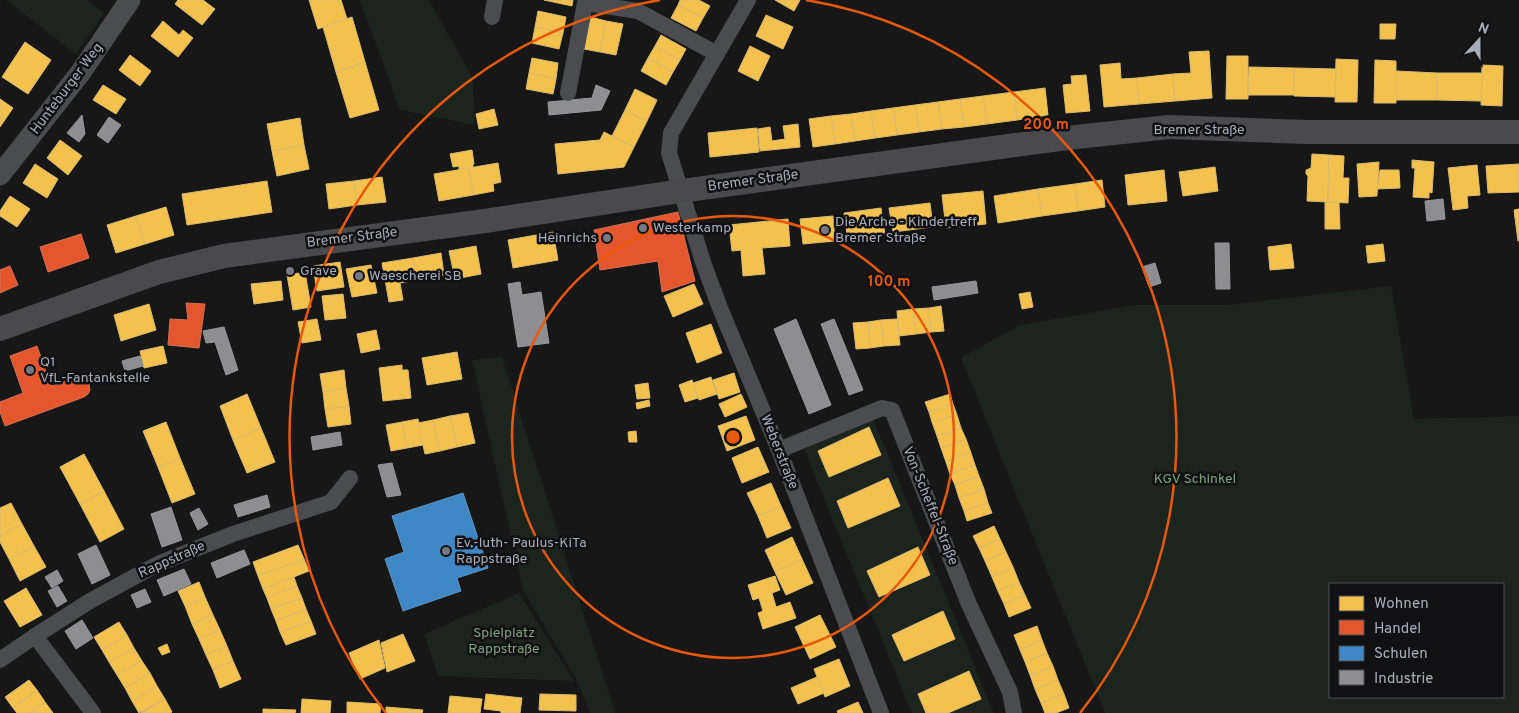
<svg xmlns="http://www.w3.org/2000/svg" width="1519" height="713" viewBox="0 0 1519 713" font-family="Overpass,sans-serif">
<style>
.green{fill:#1d241e;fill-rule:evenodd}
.homes{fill:#f2c14e;stroke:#dcbb6e}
.shops{fill:#e4572e;stroke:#d27157}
.schools{fill:#3f88c5;stroke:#5e93c1}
.industry{fill:#8d8d92;stroke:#95979d}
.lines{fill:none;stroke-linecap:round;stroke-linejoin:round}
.minor{stroke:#4b4c50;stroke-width:16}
.tertiary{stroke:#4b4c50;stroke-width:21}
.secondary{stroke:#4a4a4e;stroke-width:24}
.ring{fill:none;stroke:#e8590c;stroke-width:2.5}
.poi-dot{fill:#757880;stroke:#111113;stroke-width:2}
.labels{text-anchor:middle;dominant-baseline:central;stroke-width:5;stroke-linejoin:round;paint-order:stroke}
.street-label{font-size:14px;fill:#a8adb8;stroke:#111113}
.poi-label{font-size:14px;fill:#a8adb8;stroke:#111113;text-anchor:start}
.park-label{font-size:14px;fill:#7fa381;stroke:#111113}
.centre{fill:#e8590c;stroke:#111113;stroke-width:2.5}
.ring-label{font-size:15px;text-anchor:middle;font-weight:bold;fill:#e8590c;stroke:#111113;stroke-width:5;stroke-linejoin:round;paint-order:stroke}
</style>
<rect width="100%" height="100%" fill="#171717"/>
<g class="green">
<polygon points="6,0 87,0 104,13 76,54"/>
<polygon points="360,0 429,0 473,79 475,125 400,110"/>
<path d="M1391,286L1414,419L1519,416V713H1105L961,358L1019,325L1136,305H1228ZM1330,584H1503V697H1330Z"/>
<polygon points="502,357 615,713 590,713 578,682 523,590 472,360"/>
<polygon points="873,419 994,713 912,713 804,449"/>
<polygon points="519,593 574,681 438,676 424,634"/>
</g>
<g class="homes">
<polygon points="178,0 203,0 215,9 202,25 175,4"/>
<polygon points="309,0 341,0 347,19 318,29"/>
<polygon points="544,0 573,0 572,6"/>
<polygon points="680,0 699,0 710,6 703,18 678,5"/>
<polygon points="775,0 800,0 794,11"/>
<polygon points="678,5 703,18 696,31 671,18"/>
<polygon points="538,11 566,17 563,33 535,27"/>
<polygon points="766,15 793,27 783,49 756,36"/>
<polygon points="352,17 365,62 336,72 323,27"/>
<polygon points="591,17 606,21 600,52 584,49"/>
<polygon points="163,21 179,35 183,30 193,38 178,57 151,36"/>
<polygon points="606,21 623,24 616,55 600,52"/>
<polygon points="1380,24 1396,24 1395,39 1380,39"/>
<polygon points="535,27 563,33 559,49 532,43"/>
<polygon points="661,35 686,49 680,60 655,46"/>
<polygon points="25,42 51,60 28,94 2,77"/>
<polygon points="655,46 680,60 673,72 648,58"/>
<polygon points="750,46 770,56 758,81 738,71"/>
<polygon points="1209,51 1212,98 1175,101 1173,74 1191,73 1189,52"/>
<polygon points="130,55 151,71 140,86 119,70"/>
<polygon points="1227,56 1248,56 1248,99 1226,99"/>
<polygon points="532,58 558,63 556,79 529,73"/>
<polygon points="648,58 673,72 666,85 641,71"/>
<polygon points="1336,59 1358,60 1357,102 1335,102"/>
<polygon points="1375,60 1396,61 1396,103 1374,103"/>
<polygon points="365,62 379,110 350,118 336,72"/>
<polygon points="1120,63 1121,79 1137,78 1139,104 1104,107 1100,65"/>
<polygon points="1482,65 1503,66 1502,106 1481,105"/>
<polygon points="1249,67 1294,68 1294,95 1248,95"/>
<polygon points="1294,68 1336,69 1335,97 1294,96"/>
<polygon points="1396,71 1437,73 1437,100 1396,100"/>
<polygon points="529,73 556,79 553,94 526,89"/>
<polygon points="1437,73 1482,73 1481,101 1437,100"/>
<polygon points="1173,74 1175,101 1139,104 1137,78"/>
<polygon points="1086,75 1090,111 1066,113 1063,85 1072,84 1071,76"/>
<polygon points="103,85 126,99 116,114 93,100"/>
<polygon points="1045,88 1048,115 1017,120 1014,92"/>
<polygon points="635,89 657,100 647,121 625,110"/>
<polygon points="1014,92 1017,120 987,124 983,96"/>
<polygon points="983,96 987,124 964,127 960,99"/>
<polygon points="0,99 13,108 0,127"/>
<polygon points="960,99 964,127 942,129 938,102"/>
<polygon points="938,102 942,129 919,132 915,105"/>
<polygon points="915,105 919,132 897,135 893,108"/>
<polygon points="893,108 897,135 875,138 871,111"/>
<polygon points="494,109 498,125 479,129 476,114"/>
<polygon points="625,110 647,121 634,147 612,136"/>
<polygon points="871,111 875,138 855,141 851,114"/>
<polygon points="851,114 855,141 835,144 831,116"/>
<polygon points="831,116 835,144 813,147 809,119"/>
<polygon points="300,118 304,145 272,151 267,124"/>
<polygon points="798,124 800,147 760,151 758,129 770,127 772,141 785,139 783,126"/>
<polygon points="757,128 759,152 710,157 708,133"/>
<polygon points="604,132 634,147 624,167 558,174 555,144 600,140"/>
<polygon points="60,140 82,156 68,175 47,158"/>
<polygon points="304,145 309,169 277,176 272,151"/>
<polygon points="472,150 474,164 473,164 473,168 459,170 459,166 453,167 450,154"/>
<polygon points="1312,154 1329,155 1328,202 1307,201 1308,176 1306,174 1306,170 1311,168"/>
<polygon points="1329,155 1344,156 1343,178 1349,178 1348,203 1328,202"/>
<polygon points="1412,160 1434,162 1432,193 1429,192 1429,198 1413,197 1415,168 1412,168"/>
<polygon points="1379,162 1377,196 1359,197 1357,164"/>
<polygon points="498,163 501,182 493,184 494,191 473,195 469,168"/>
<polygon points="35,164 58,179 47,198 23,183"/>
<polygon points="1519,164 1519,192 1488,193 1486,166"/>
<polygon points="1477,165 1480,195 1467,196 1468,208 1453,210 1448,168"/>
<polygon points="1215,167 1218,191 1183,196 1179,172"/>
<polygon points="469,168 473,195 439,201 434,174"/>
<polygon points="1164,170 1167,201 1128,205 1125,175"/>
<polygon points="1380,170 1399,170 1400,188 1377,189"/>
<polygon points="382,177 386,202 357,205 354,181"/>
<polygon points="1102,180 1105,207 1078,211 1075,184"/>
<polygon points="267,181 272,212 187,225 182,194"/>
<polygon points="354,181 357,205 329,209 326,184"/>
<polygon points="1075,184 1078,211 1042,216 1038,189"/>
<polygon points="1038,189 1042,216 998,223 994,196"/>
<polygon points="983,191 986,224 946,228 942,195"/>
<polygon points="10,196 30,209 17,227 0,216 0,211"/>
<polygon points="1325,202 1339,203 1340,229 1325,229"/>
<polygon points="930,203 933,227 893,232 889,208"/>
<polygon points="166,207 174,235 145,244 136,216"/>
<polygon points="881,208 885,235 848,241 844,213"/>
<polygon points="1519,209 1519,241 1518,241 1514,210"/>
<polygon points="136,216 145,244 116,253 107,225"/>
<polygon points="833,216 835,241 803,244 800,219"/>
<polygon points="788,219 790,246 762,248 765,274 743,276 741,250 732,251 729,225"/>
<polygon points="553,232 558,260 513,268 508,240"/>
<polygon points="1291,244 1294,268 1270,270 1268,247"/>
<polygon points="1383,244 1385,261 1368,263 1366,246"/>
<polygon points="476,246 481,274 455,279 449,251"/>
<polygon points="441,253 444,275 417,280 413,258"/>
<polygon points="413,258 417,280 400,283 403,300 389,302 382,263"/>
<polygon points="340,262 344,287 317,291 313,266"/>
<polygon points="371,265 377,293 352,297 346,269"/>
<polygon points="305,272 311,307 293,310 287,275"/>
<polygon points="281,281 283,300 254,304 251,284"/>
<polygon points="694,284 703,304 673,317 664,296"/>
<polygon points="1030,292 1033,307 1022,309 1019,294"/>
<polygon points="343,294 346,318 325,320 322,296"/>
<polygon points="149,304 156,330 121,341 114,315"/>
<polygon points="941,306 944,331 931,332 929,308"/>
<polygon points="929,308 931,332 916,334 913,309"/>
<polygon points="913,309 916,334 899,336 897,311"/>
<polygon points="317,319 321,340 302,343 298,322"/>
<polygon points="897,319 900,345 884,346 881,320"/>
<polygon points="881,320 884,346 870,348 868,322"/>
<polygon points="868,322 870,348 856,349 853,323"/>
<polygon points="711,324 722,353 697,363 686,333"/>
<polygon points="376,330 380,349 361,353 357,334"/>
<polygon points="163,346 167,363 144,368 140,351"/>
<polygon points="457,352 462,379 427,385 422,358"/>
<polygon points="402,365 402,370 408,370 411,398 383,401 379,368"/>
<polygon points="344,370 346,388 323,392 320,374"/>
<polygon points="734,373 740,392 719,399 713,380"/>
<polygon points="711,377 717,394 699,400 693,383"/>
<polygon points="692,380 698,398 685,402 679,385"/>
<polygon points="648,383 650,398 637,399 635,385"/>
<polygon points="346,388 349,406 325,409 323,392"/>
<polygon points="247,394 261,428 233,440 220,406"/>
<polygon points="741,394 747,407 725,417 719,404"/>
<polygon points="950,394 953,404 929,412 925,402"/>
<polygon points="649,400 650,406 637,409 636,403"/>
<polygon points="953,404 957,415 932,422 929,412"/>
<polygon points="349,406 351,424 328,427 325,409"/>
<polygon points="468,413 475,443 457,447 450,416"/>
<polygon points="957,415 961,428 937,436 932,422"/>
<polygon points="450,416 457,447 440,451 433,420"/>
<polygon points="746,416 755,440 727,451 718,426"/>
<polygon points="418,419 423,445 407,448 402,422"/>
<polygon points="433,420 440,451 425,454 418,423"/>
<polygon points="166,422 180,458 158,467 143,431"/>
<polygon points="402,422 407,448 391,451 386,425"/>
<polygon points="869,427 881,455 829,477 818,451"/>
<polygon points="261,428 275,462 247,473 233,440"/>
<polygon points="961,428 966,439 941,448 937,436"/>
<polygon points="636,431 637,442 629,442 628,432"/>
<polygon points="966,439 971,453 946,462 941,448"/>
<polygon points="758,447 769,472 742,483 732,458"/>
<polygon points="971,453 975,465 950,474 946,462"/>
<polygon points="84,454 104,491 80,504 60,467"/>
<polygon points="180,458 195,494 172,503 158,467"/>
<polygon points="975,465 979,476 955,485 950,474"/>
<polygon points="979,476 984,489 959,498 955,485"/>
<polygon points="888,478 900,506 848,528 837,501"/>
<polygon points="771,483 781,506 758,516 747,493"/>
<polygon points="984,489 988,503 964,511 959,498"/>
<polygon points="104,491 124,529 100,542 80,504"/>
<polygon points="11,503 22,524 0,536 0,508"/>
<polygon points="988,503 992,513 967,521 964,511"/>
<polygon points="781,506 791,528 767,538 758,516"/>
<polygon points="22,524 34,546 9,559 0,542 0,536"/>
<polygon points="994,526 1000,539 979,548 973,536"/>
<polygon points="792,537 802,559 775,572 765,550"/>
<polygon points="1000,539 1006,552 985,561 979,548"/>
<polygon points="298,545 304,559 258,576 253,562"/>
<polygon points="34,546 46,567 20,581 9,559"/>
<polygon points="918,547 930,575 879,597 867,571"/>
<polygon points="1006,552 1013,567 992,577 985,561"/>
<polygon points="304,559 309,571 263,589 258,576"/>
<polygon points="802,559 813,583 786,595 775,572"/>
<polygon points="1013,567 1019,582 998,591 992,577"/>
<polygon points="775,576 780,590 772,593 776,607 790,602 796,618 763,629 758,613 763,611 759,598 753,600 748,585"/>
<polygon points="294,577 297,586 267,598 263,589"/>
<polygon points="199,582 205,597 185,606 178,591"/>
<polygon points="1019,582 1025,595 1004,604 998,591"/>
<polygon points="297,586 302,598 271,609 267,598"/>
<polygon points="26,588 42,615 20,627 4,601"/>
<polygon points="1025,595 1031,608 1009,617 1004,604"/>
<polygon points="205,597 213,615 192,624 185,606"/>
<polygon points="302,598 306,609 276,621 271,609"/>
<polygon points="306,609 311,621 280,632 276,621"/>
<polygon points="943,611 955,639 904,661 892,635"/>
<polygon points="213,615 220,630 199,639 192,624"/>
<polygon points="820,615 836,647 810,659 795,627"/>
<polygon points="311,621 316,634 286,645 280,632"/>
<polygon points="119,622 127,635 102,650 94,637"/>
<polygon points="1037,626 1042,640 1020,650 1014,635"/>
<polygon points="220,630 227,646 206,655 199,639"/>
<polygon points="403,634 415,661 387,672 381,643"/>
<polygon points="127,635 134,648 109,662 102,650"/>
<polygon points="379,640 385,668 360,679 349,653"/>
<polygon points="1042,640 1047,653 1025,662 1020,650"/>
<polygon points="167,644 170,652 162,655 158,648"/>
<polygon points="227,646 233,661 213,670 206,655"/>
<polygon points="134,648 142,661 117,675 109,662"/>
<polygon points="1047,653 1053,666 1030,675 1025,662"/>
<polygon points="839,659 850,686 825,697 814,669"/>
<polygon points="142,661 150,673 125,688 117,675"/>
<polygon points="233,661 241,679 220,688 213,670"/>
<polygon points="1053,666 1058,680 1035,689 1030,675"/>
<polygon points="969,671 981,699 948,713 926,713 918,694"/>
<polygon points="150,673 157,686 132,701 125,688"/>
<polygon points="817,677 824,693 798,704 791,688"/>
<polygon points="29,680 37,690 13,708 5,697"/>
<polygon points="1058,680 1064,694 1041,703 1035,689"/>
<polygon points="157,686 165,699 139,713 132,701"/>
<polygon points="37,690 45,702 30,713 17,713 13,708"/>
<polygon points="486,694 522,698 520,713 501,713 501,711 484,709"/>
<polygon points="540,694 576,695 576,711 539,710"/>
<polygon points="1064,694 1069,708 1056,713 1045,713 1041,703"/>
<polygon points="450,696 482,699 480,713 448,713"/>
<polygon points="165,699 172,712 170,713 141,713"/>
<polygon points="302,699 331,701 330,713 301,713"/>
<polygon points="45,702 53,713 30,713"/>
<polygon points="347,702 381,704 380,713 347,713"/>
<polygon points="858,702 863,713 838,713 837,711"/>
<polygon points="386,707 423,710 422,713 386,713"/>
<polygon points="263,709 296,710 295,713 263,713"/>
</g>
<g class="shops">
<polygon points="678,212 695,281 662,292 658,261 600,270 594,230"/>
<polygon points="81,234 89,258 48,272 40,247"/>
<polygon points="10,266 18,285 0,293 0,270"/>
<polygon points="186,303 205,304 199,348 168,345 170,319 188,320"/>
<polygon points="37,346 51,386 76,378 81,377 86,379 89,384 90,390 88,394 84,397 5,426 0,412 0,402 23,393 10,356"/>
</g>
<polygon class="schools" points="463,493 488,568 457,578 461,591 403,611 385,559 404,552 392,516"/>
<g class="industry">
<polygon points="596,85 610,91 601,110 549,115 548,102 592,98"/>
<polygon points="82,115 85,134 79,142 67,133"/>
<polygon points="109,117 121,125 108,143 97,135"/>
<polygon points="1443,199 1445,219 1427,221 1425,201"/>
<polygon points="1215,243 1229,243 1230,289 1216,289"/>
<polygon points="1155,263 1161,283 1149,287 1142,267"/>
<polygon points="976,281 978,293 934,300 932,287"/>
<polygon points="520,282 522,295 541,292 549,343 518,347 508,284"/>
<polygon points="796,319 831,405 809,414 774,329"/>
<polygon points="834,319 863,390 849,395 821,324"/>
<polygon points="224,327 238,370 226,375 215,342 206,343 203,331"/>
<polygon points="140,356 143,366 125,371 122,361"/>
<polygon points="340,432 342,445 313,450 311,437"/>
<polygon points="392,463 401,495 387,497 378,465"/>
<polygon points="267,495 270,507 238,517 234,505"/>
<polygon points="171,507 182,540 162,547 151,514"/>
<polygon points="199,508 208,524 198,530 190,513"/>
<polygon points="96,545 110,575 92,584 78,554"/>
<polygon points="244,550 250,564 217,578 211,563"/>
<polygon points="184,569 191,584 164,596 157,580"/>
<polygon points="57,570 63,581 52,588 45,577"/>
<polygon points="58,586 67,601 57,607 48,591"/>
<polygon points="145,589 151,602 137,608 131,595"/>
<polygon points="82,620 93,638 76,649 65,631"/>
</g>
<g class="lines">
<g class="minor">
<polyline points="748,0 671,133 669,153 704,265 720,308 779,450 881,713"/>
<polyline points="492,17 495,0"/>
<polyline points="568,93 585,3 638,11 717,54"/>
<polyline points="779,450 882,408 892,410 968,602 1010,692 1014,713"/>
<polyline points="35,636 93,713"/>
<polyline points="0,660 35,636 90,601 158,564 233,534 331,502 350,478"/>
</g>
<polyline class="tertiary" points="0,175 81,72 130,0"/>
<polyline class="secondary" points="0,329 159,272 224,256 485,221 681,191 1067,138 1169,127 1306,132 1519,132"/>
</g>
<g class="ring">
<circle cx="733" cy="437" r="221"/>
<path d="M386 713A443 443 0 0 1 660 0M806 0A443 443 0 0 1 1080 713"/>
</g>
<g class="poi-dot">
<circle cx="643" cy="228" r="5"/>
<circle cx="825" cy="230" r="5"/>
<circle cx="607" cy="238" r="5"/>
<circle cx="290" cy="271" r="5"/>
<circle cx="359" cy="276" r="5"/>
<circle cx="30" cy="370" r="5"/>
<circle cx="446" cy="551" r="5"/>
</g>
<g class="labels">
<g class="street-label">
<text transform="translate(67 89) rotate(-53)">Hunteburger Weg</text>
<text x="1199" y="130">Bremer Straße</text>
<text transform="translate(753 181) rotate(-8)">Bremer Straße</text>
<text transform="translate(352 238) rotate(-7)">Bremer Straße</text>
<text transform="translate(779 452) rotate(68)">Weberstraße</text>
<text transform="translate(930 506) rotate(68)">Von-Scheffel-Straße</text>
<text transform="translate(172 560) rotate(-24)">Rappstraße</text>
</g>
<g class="poi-label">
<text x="835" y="222">Die Arche - Kindertreff<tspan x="835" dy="16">Bremer Straße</tspan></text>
<text x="653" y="228">Westerkamp</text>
<text x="597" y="238" text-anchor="end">Heinrichs</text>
<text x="300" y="271">Grave</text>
<text x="369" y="276">Waescherei SB</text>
<text x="40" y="362">Q1<tspan x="40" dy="16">VfL-Fantankstelle</tspan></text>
<text x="456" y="543">Ev.-luth- Paulus-KiTa<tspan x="456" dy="16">Rappstraße</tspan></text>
</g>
<g class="park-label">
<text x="1195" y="479">KGV Schinkel</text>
<text x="504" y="633">Spielplatz<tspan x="504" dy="16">Rappstraße</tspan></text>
</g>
</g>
<circle cx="733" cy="437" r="8" class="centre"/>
<g class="ring-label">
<text x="1046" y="129">200 m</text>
<text x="889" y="286">100 m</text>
</g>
<rect x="1329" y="583" width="175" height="115" fill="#111113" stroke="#4d4f55"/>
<rect x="1339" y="596" width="25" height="15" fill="#f2c14e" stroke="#4d4f55"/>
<text x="1374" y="608" font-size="15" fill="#a8adb8">Wohnen</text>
<rect x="1339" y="620" width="25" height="15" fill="#e4572e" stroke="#4d4f55"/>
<text x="1374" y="633" font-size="15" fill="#a8adb8">Handel</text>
<rect x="1339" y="646" width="25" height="15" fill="#3f88c5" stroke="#4d4f55"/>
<text x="1374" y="658" font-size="15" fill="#a8adb8">Schulen</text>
<rect x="1339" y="670" width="25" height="15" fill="#8d8d92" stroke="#4d4f55"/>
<text x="1374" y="683" font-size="15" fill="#a8adb8">Industrie</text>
<g transform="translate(1479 40) rotate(21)" stroke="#111113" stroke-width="4" paint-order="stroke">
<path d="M0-4L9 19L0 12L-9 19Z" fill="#a8adb8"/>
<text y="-8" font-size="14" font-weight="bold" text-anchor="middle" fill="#a8adb8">N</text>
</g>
</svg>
